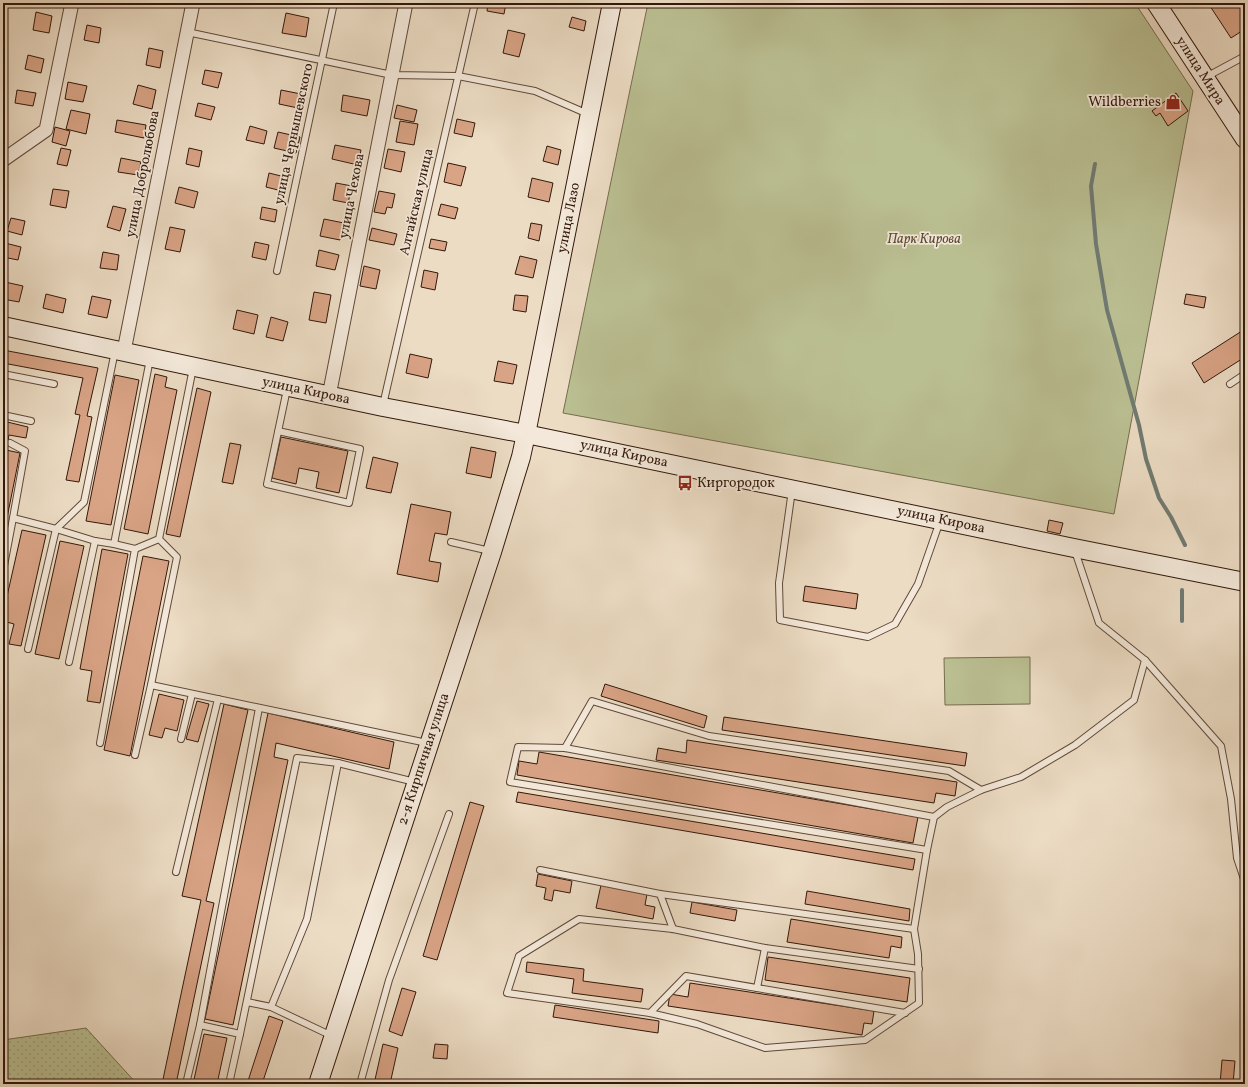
<svg xmlns="http://www.w3.org/2000/svg" width="1248" height="1087" viewBox="0 0 1248 1087" font-family="Vollkorn,serif">
<style>
.grass{fill:url(#grass-dots);stroke:#766c4e}
.park{fill:#babf92;stroke:#766c4e}
.lines{fill:none;stroke-linecap:round;stroke-linejoin:round}
.stream{stroke:#707a72;stroke-width:4}
.building{fill:#d9a486;stroke:#32180b}
.lane-casing{stroke:#604939;stroke-width:8}
.street-casing{stroke:#604939;stroke-width:15}
.secondary-casing{stroke:#32180b;stroke-width:20}
.lane{stroke:#f3e8d9;stroke-width:6}
.street{stroke:#f3e8d9;stroke-width:13}
.secondary{stroke:#f3e8d9;stroke-width:18}
.labels{text-anchor:middle;dominant-baseline:central;stroke-width:3.5;stroke-linejoin:round;paint-order:stroke}
.street-label{font-size:14px;fill:#32180b;stroke:#f3e8d9}
.poi-label{font-size:14px;fill:#32180b;stroke:#f3e8d9;text-anchor:end}
.park-label{font-size:14px;font-style:italic;fill:#5b4a34;stroke:#f3e8d9}
</style>
<defs>
<pattern id="grass-dots" width="8" height="8" patternUnits="userSpaceOnUse"><rect width="8" height="8" fill="#babf92"/><path d="M2 2h.1M6 6h.1" fill="none" stroke="#a0a37d" stroke-width="1.8" stroke-linecap="round"/></pattern>
</defs>
<rect width="100%" height="100%" fill="#ecdcc4"/>
<filter id="stains"><feTurbulence type="fractalNoise" baseFrequency=".005" numOctaves="4"/><feColorMatrix values="0 0 0 0 .2 0 0 0 0 .09 0 0 0 0 .02 0 0 0 .5 -.17"/></filter>
<radialGradient id="worn" r=".72"><stop offset=".6" stop-color="#630" stop-opacity="0"/><stop offset="1" stop-color="#630" stop-opacity=".3"/></radialGradient>
<polygon class="grass" points="86,1028 137,1084 3,1084 3,1040"/>
<g class="park">
<polygon points="648,3 1135,3 1193,91 1114,514 563,413"/>
<polygon points="1030,657 1030,704 945,705 944,658"/>
</g>
<g class="lines">
<g class="stream">
<polyline points="1095,164 1091,186 1096,244 1107,310 1139,425 1146,459 1159,498 1171,517 1185,545"/>
<polyline points="1182,621 1182,590"/>
</g>
</g>
<g class="building">
<polygon points="488,3 506,3 504,14 487,11"/>
<polygon points="1208,3 1240,3 1245,11 1245,29 1231,38"/>
<polygon points="36,12 52,16 49,33 33,30"/>
<polygon points="286,13 309,18 306,37 282,33"/>
<polygon points="572,17 586,21 584,31 569,27"/>
<polygon points="87,25 101,28 99,43 84,40"/>
<polygon points="508,30 525,34 519,57 503,53"/>
<polygon points="149,48 163,51 160,68 146,65"/>
<polygon points="28,55 44,59 41,73 25,69"/>
<polygon points="205,70 222,73 218,88 202,84"/>
<polygon points="68,82 87,86 83,102 65,99"/>
<polygon points="138,85 156,90 152,109 133,104"/>
<polygon points="17,90 36,93 33,106 15,103"/>
<polygon points="281,90 301,94 298,108 279,104"/>
<polygon points="1176,93 1188,111 1168,126 1160,113 1156,116 1152,111"/>
<polygon points="343,95 370,100 367,116 341,111"/>
<polygon points="198,103 215,107 211,120 195,116"/>
<polygon points="397,105 417,110 414,122 394,118"/>
<polygon points="71,110 90,114 86,134 66,129"/>
<polygon points="457,119 475,123 472,137 454,133"/>
<polygon points="117,120 146,125 144,138 115,132"/>
<polygon points="400,121 418,124 414,145 396,142"/>
<polygon points="250,126 267,131 264,144 246,140"/>
<polygon points="55,127 70,131 66,146 52,142"/>
<polygon points="278,132 300,137 296,153 274,148"/>
<polygon points="335,145 361,150 358,165 332,159"/>
<polygon points="547,146 561,150 558,165 543,161"/>
<polygon points="61,148 71,150 67,166 57,164"/>
<polygon points="189,148 202,151 199,167 186,164"/>
<polygon points="388,149 405,152 401,172 384,168"/>
<polygon points="121,158 141,162 138,175 118,172"/>
<polygon points="448,163 466,167 461,186 444,182"/>
<polygon points="269,173 285,177 282,191 266,187"/>
<polygon points="532,178 553,183 549,202 528,197"/>
<polygon points="336,183 352,186 348,203 333,200"/>
<polygon points="179,187 198,192 194,208 175,203"/>
<polygon points="53,189 69,191 66,208 50,205"/>
<polygon points="379,191 395,194 392,208 387,207 385,214 374,212"/>
<polygon points="441,204 458,208 455,219 438,215"/>
<polygon points="113,206 126,209 120,231 107,227"/>
<polygon points="262,207 277,210 275,222 260,219"/>
<polygon points="11,218 25,221 22,235 7,231"/>
<polygon points="324,219 344,223 340,240 320,236"/>
<polygon points="531,223 542,225 539,241 528,238"/>
<polygon points="170,227 185,230 180,252 165,249"/>
<polygon points="372,228 397,234 394,245 369,240"/>
<polygon points="431,239 447,242 445,251 429,248"/>
<polygon points="255,242 269,245 266,260 252,257"/>
<polygon points="5,243 21,247 18,260 3,257"/>
<polygon points="319,250 339,255 335,270 316,266"/>
<polygon points="103,252 119,255 117,270 100,268"/>
<polygon points="520,256 537,260 533,278 515,274"/>
<polygon points="364,266 380,270 376,289 360,286"/>
<polygon points="424,270 438,273 435,290 421,287"/>
<polygon points="5,282 23,286 19,302 3,299"/>
<polygon points="314,292 331,295 326,323 309,320"/>
<polygon points="46,294 66,299 63,313 43,308"/>
<polygon points="1186,294 1206,297 1204,308 1184,304"/>
<polygon points="515,295 528,296 526,312 513,310"/>
<polygon points="92,296 111,300 107,318 88,314"/>
<polygon points="237,310 258,315 254,334 233,329"/>
<polygon points="271,317 288,322 283,341 266,337"/>
<polygon points="1245,329 1245,357 1204,383 1192,363"/>
<polygon points="3,350 98,368 87,416 92,417 79,482 66,480 80,415 75,414 83,378 3,363"/>
<polygon points="410,354 432,359 428,378 406,373"/>
<polygon points="498,361 517,365 513,384 494,381"/>
<polygon points="155,374 167,377 165,387 177,390 148,534 124,529"/>
<polygon points="115,375 139,380 111,525 86,521"/>
<polygon points="197,388 211,392 180,537 166,534"/>
<polygon points="3,421 28,427 26,438 9,435 6,450 20,453 3,538"/>
<polygon points="281,437 348,451 339,493 316,488 319,472 299,468 296,484 272,478"/>
<polygon points="230,443 241,445 233,484 222,482"/>
<polygon points="471,447 496,452 491,478 466,473"/>
<polygon points="373,457 398,463 391,493 366,488"/>
<polygon points="411,504 451,512 447,535 435,533 429,561 441,563 438,582 397,574"/>
<polygon points="1049,520 1063,523 1060,534 1047,531"/>
<polygon points="22,530 46,535 21,646 9,644 14,624 3,621 3,614"/>
<polygon points="60,541 84,546 59,659 35,654"/>
<polygon points="102,549 128,554 100,703 87,701 92,671 80,669"/>
<polygon points="143,556 169,561 130,756 104,750"/>
<polygon points="805,586 858,594 856,609 803,601"/>
<polygon points="605,684 707,716 704,728 601,696"/>
<polygon points="159,694 184,700 177,731 165,728 162,738 149,735"/>
<polygon points="197,701 209,704 198,742 186,739"/>
<polygon points="224,704 248,710 206,901 214,903 176,1084 162,1084 201,900 182,896"/>
<polygon points="268,713 394,742 389,769 276,743 274,757 288,760 233,1025 205,1019"/>
<polygon points="724,717 967,753 965,766 722,730"/>
<polygon points="687,740 957,782 955,796 936,793 934,803 656,760 658,748 686,753"/>
<polygon points="539,752 918,817 913,843 517,775 519,761 537,764"/>
<polygon points="518,792 915,859 913,870 516,802"/>
<polygon points="470,802 484,806 437,960 423,956"/>
<polygon points="538,874 572,881 570,893 554,890 552,901 544,899 546,888 536,886"/>
<polygon points="601,885 647,894 645,905 655,907 653,919 596,908"/>
<polygon points="807,891 910,909 909,921 805,904"/>
<polygon points="692,902 737,910 735,921 690,913"/>
<polygon points="791,919 902,937 901,948 891,946 889,958 787,942"/>
<polygon points="768,957 910,978 907,1002 765,980"/>
<polygon points="527,962 584,969 583,981 643,989 641,1002 572,993 574,979 526,972"/>
<polygon points="690,983 874,1011 872,1024 864,1023 862,1035 668,1006 670,994 688,997"/>
<polygon points="402,988 416,992 402,1036 389,1031"/>
<polygon points="555,1005 659,1021 658,1033 553,1017"/>
<polygon points="269,1016 283,1021 262,1084 247,1084"/>
<polygon points="204,1034 227,1038 217,1084 193,1084"/>
<polygon points="383,1044 398,1048 390,1084 374,1084"/>
<polygon points="435,1044 448,1045 447,1059 433,1058"/>
<polygon points="1222,1060 1235,1061 1233,1084 1220,1084"/>
</g>
<g class="lines">
<defs>
<g id="lane">
<polyline points="187,32 392,75 458,76 535,91 588,114"/>
<polyline points="1206,77 1245,56"/>
<polyline points="277,271 334,3"/>
<polyline points="3,374 54,384"/>
<polyline points="1230,384 1245,374"/>
<polyline points="383,405 475,3"/>
<polyline points="3,415 31,421"/>
<polyline points="278,431 360,449 349,503 267,484 287,389"/>
<polyline points="10,443 25,451 13,518 56,529 95,541 114,544 135,549 159,539 193,368"/>
<polyline points="792,490 779,583 780,620 868,637 895,624 918,584 940,521"/>
<polyline points="451,542 490,551"/>
<polyline points="114,544 150,359"/>
<polyline points="1075,551 1099,623 1145,660 1221,746 1231,799 1237,858 1245,882"/>
<polyline points="3,571 13,518"/>
<polyline points="28,649 56,529 84,502 115,351"/>
<polyline points="69,662 95,541"/>
<polyline points="151,685 427,743"/>
<polyline points="181,739 192,694"/>
<polyline points="100,743 135,549"/>
<polyline points="565,748 592,701 709,736 949,771 981,790"/>
<polyline points="135,755 151,685 177,557 159,539"/>
<polyline points="927,850 510,782 518,747 565,748 934,817"/>
<polyline points="540,870 660,894 914,929"/>
<polyline points="176,872 218,699"/>
<polyline points="660,894 673,929"/>
<polyline points="765,948 919,969"/>
<polyline points="757,988 765,948 673,929 579,919 519,956 507,993 650,1013 697,1024 765,1048 865,1040 919,1003 918,954 914,929 927,850 934,817 947,807 981,790 1021,777 1075,745 1134,700 1145,660"/>
<polyline points="247,1002 271,1007 332,1036"/>
<polyline points="271,1007 307,919 338,763"/>
<polyline points="650,1013 686,976 905,1013"/>
<polyline points="200,1025 240,1034"/>
<polyline points="186,1084 200,1025 259,708"/>
<polyline points="229,1084 240,1034 297,758 338,763 415,782"/>
<polyline points="360,1084 389,980 449,814"/>
</g>
<g id="street">
<polyline points="3,160 46,130 72,3"/>
<polyline points="124,351 193,3"/>
<polyline points="329,396 406,3"/>
</g>
<g id="secondary">
<polyline points="1156,3 1245,139"/>
<polyline points="3,326 383,407 526,434 1074,548 1245,582"/>
<polyline points="318,1084 492,552 521,457 526,434 612,3"/>
</g>
</defs>
<use href="#lane" class="lane-casing"/>
<use href="#street" class="street-casing"/>
<use href="#secondary" class="secondary-casing"/>
<use href="#lane" class="lane"/>
<use href="#street" class="street"/>
<use href="#secondary" class="secondary"/>
</g>
<defs>
<symbol id="shop-bare" viewBox="-9 -9 18 18"><path d="M-5-2.5h2.3a2.7 3.5 0 0 1 5.4 0H5L5.5 6h-11ZM-1.5-2.5h3a1.5 2.3 0 0 0-3 0Z" fill="#8f2418" stroke="#f3e8d9" stroke-width="2.5" paint-order="stroke"/></symbol>
<symbol id="bus-bare" viewBox="-9 -9 18 18"><path d="M-5-6H5V4H4V6H2V4H-2V6H-4V4H-5ZM-3.5-4V0h7V-4ZM-3.5 1.2v1.5H-2V1.2ZM2 1.2v1.5H3.5V1.2Z" fill="#8f2418" stroke="#f3e8d9" stroke-width="2.5" paint-order="stroke"/></symbol>
</defs>
<g fill-rule="evenodd">
<use href="#shop-bare" x="1162" y="91" width="22" height="22"/>
<use href="#bus-bare" x="674" y="472" width="22" height="22"/>
</g>
<g class="labels">
<g class="street-label">
<text transform="translate(1200 71) rotate(57)">улица Мира</text>
<text transform="translate(294 134) rotate(-78)">улица Чернышевского</text>
<text transform="translate(143 174) rotate(-79)">улица Добролюбова</text>
<text transform="translate(352 196) rotate(-79)">улица Чехова</text>
<text transform="translate(417 202) rotate(-77)">Алтайская улица</text>
<text transform="translate(569 218) rotate(-79)">улица Лазо</text>
<text transform="translate(306 391) rotate(12)">улица Кирова</text>
<text transform="translate(624 454) rotate(12)">улица Кирова</text>
<text transform="translate(941 520) rotate(12)">улица Кирова</text>
<text transform="translate(424 759) rotate(-72)">2-я Кирпичная улица</text>
</g>
<g class="poi-label">
<text x="1161" y="102">Wildberries</text>
<text x="697" y="483" text-anchor="start">Киргородок</text>
</g>
<g class="park-label">
<text x="924" y="239">Парк Кирова</text>
</g>
</g>
<rect width="1248" height="1087" fill="none" stroke="#ecdcc4" stroke-width="16"/>
<rect x="4" y="4" width="1240" height="1079" fill="none" stroke="#32180b" stroke-width="2"/>
<rect x="8" y="8" width="1232" height="1071" fill="none" stroke="#32180b"/>
<rect width="100%" height="100%" filter="url(#stains)"/>
<rect width="100%" height="100%" fill="url(#worn)"/>
</svg>
